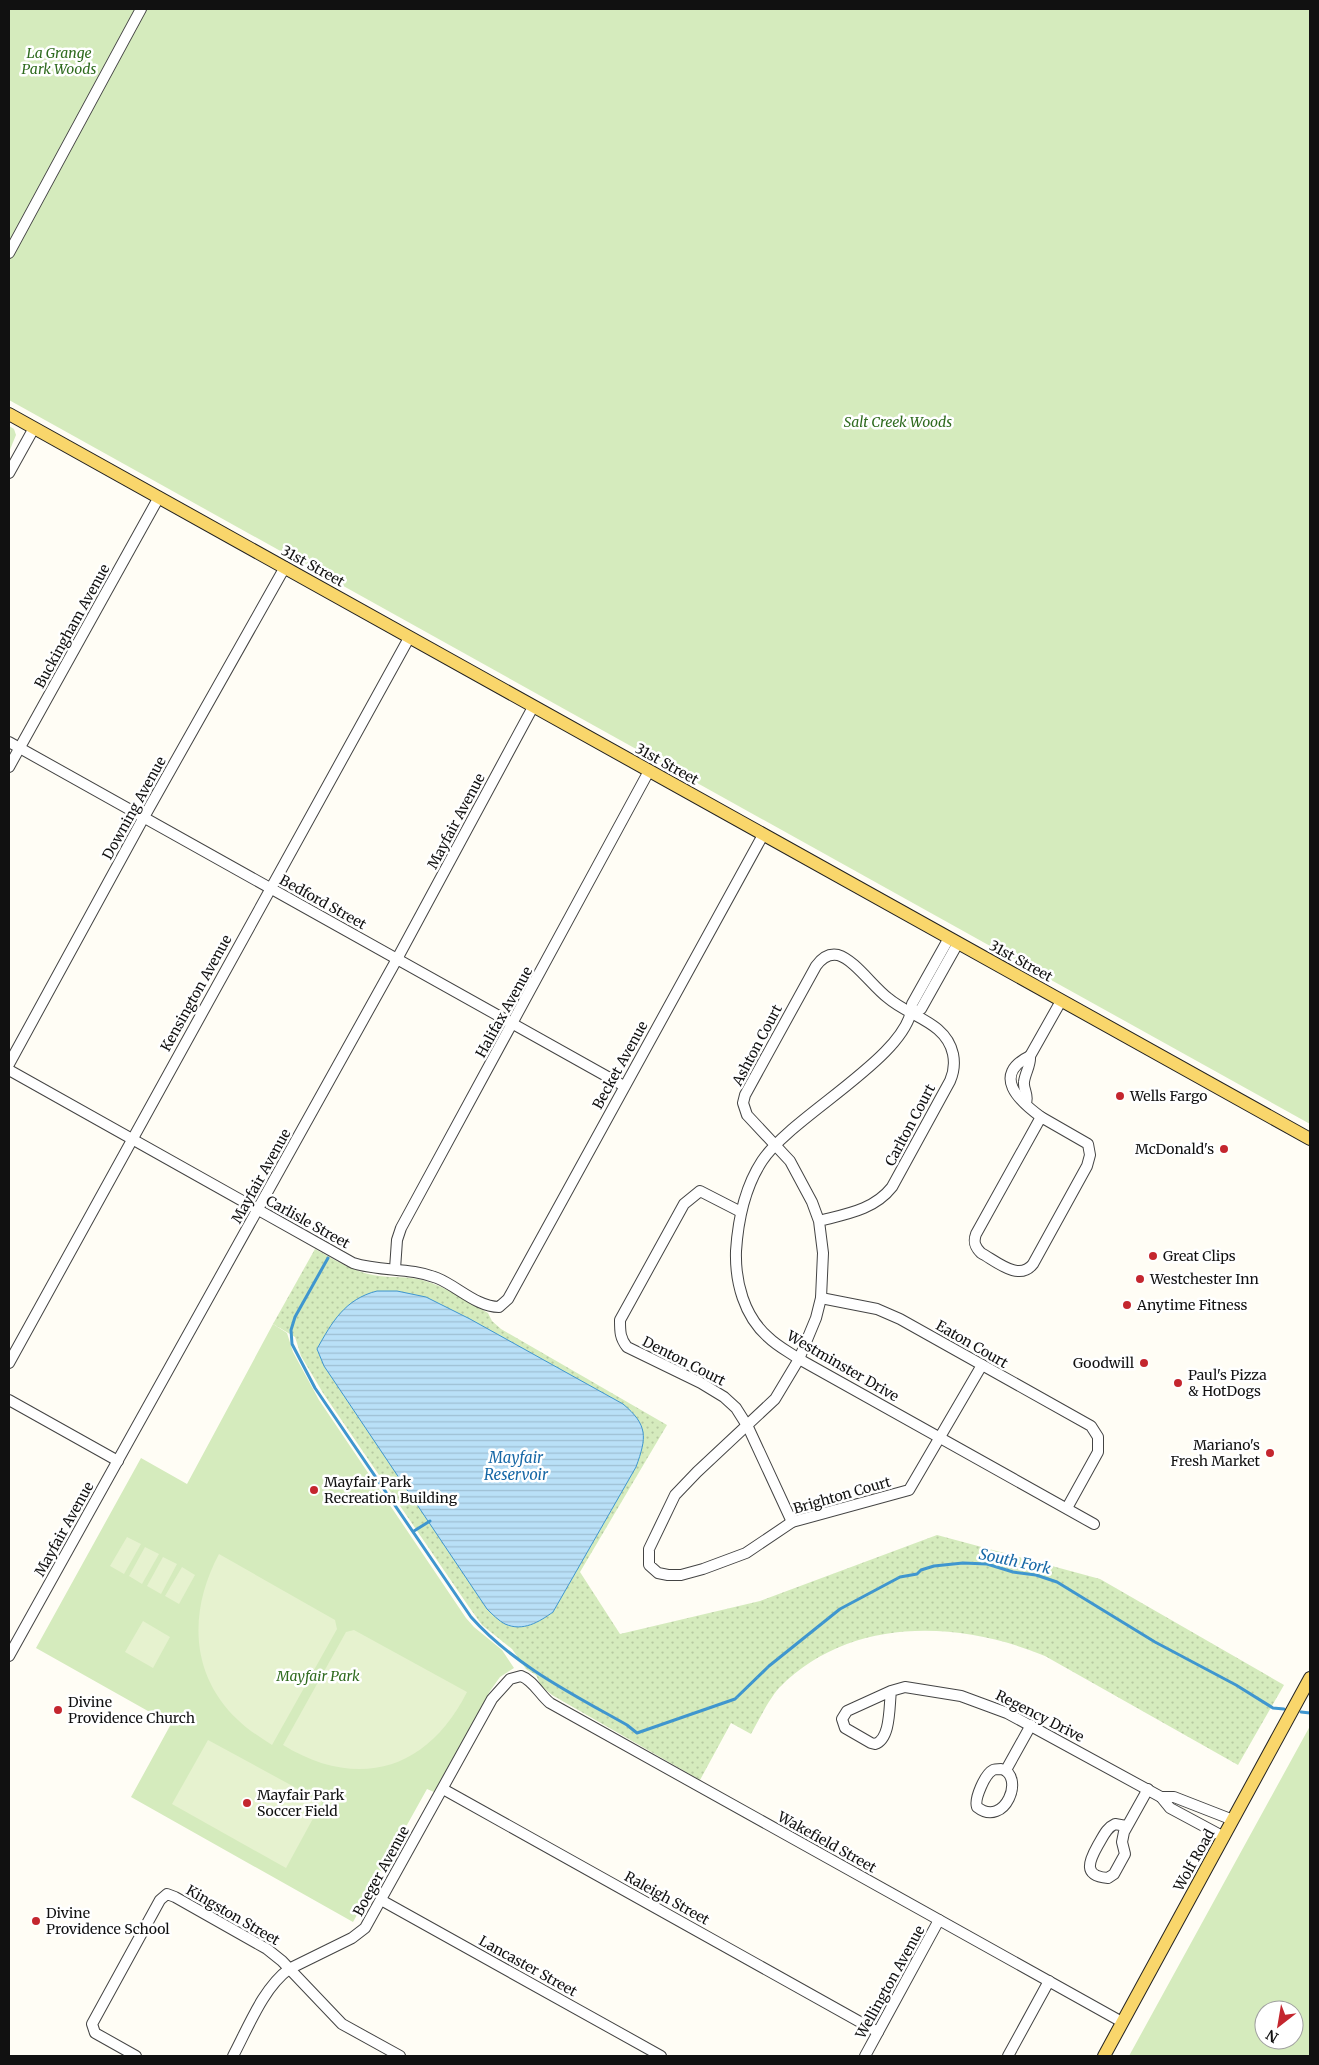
<svg xmlns="http://www.w3.org/2000/svg" width="1319" height="2065" viewBox="0 0 1319 2065" font-family="Merriweather,serif">
<style>
.grass{fill:url(#grass-dots)}
.park{fill:#d5ebbd;fill-rule:evenodd}
.pitch{fill:#e6f2cf}
.water{fill:url(#water-rules);stroke:#3f96cf}
.lines{fill:none;stroke-linecap:round;stroke-linejoin:round}
.stream{stroke:#3f96cf;stroke-width:3}
.minor-casing{stroke:#444;stroke-width:12}
.major-casing{stroke:#222;stroke-width:14}
.minor{stroke:#fff;stroke-width:10}
.major{stroke:#f9d66b;stroke-width:12}
.poi-dot{fill:#c4262e;stroke:#fff;stroke-width:2}
.labels{text-anchor:middle;dominant-baseline:central;stroke-width:5;stroke-linejoin:round;paint-order:stroke}
.park-label{font-size:14px;font-style:italic;fill:#2f6b1f;stroke:#fff}
.street-label{font-size:14px;fill:#111;stroke:#fff}
.poi-label{font-size:14px;fill:#111;stroke:#fff;text-anchor:start}
.water-label{font-size:15px;font-style:italic;fill:#1768a6;stroke:#fff}
</style>
<defs>
<pattern id="grass-dots" width="8" height="8" patternUnits="userSpaceOnUse" patternTransform="scale(1.25)"><rect width="8" height="8" fill="#d5ebbd"/><path d="M2 2h.1M6 6h.1" fill="none" stroke="#b6c8a1" stroke-width="1.8" stroke-linecap="round"/></pattern>
<pattern id="water-rules" width="6" height="5" patternUnits="userSpaceOnUse" patternTransform="scale(1.25)"><rect width="6" height="5" fill="#b9e0f7"/><path d="M0 2.5h6" fill="none" stroke="#9ebfd3"/></pattern>
</defs>
<rect width="100%" height="100%" fill="#fffdf5"/>
<path class="grass" d="M315,1249C335,1260 355,1273 379,1276C393,1278 407,1276 422,1280C445,1286 467,1301 488,1313L492,1321L501,1329L667,1425L580,1572L620,1634L760,1601L937,1535L1100,1579L1284,1685L1238,1765L1045,1656C958,1620 850,1616 779,1688C769,1699 759,1720 751,1734L731,1723L700,1780L552,1695L541,1686L536,1675L526,1669L512,1649L482,1625L469,1607L323,1393L301,1356L295,1337L273,1324Z"/>
<g class="park">
<polygon points="9,9 1310,9 1310,1124 9,400"/>
<polygon points="9,426 14,429 16,435 9,452"/>
<polygon points="273,1324 287,1333 293,1352 319,1400 466,1618 474,1627 502,1650 514,1668 500,1677 490,1691 434,1792 427,1789 353,1922 131,1797 171,1724 36,1648 141,1458 187,1484"/>
<path d="M1310,1726V2056H1129ZM1264,2010H1294V2040H1264Z"/>
</g>
<g class="pitch">
<polygon points="127,1537 141,1544 124,1574 110,1566"/>
<polygon points="145,1547 159,1554 142,1584 129,1576"/>
<path d="M219,1554L335,1620L337,1629L272,1745C260,1737 248,1730 238,1720C189,1674 189,1610 219,1554Z"/>
<polygon points="163,1557 177,1564 161,1594 147,1586"/>
<polygon points="182,1567 195,1575 179,1604 165,1596"/>
<polygon points="143,1621 170,1637 153,1668 125,1652"/>
<path d="M354,1630L467,1692C428,1770 358,1791 283,1745L346,1632Z"/>
<polygon points="208,1740 322,1802 286,1868 172,1804"/>
</g>
<path class="water" d="M377,1291H397L426,1297L470,1319L623,1404C648,1425 647,1437 636,1467L553,1612C539,1622 523,1632 505,1624C499,1621 492,1614 487,1609L324,1366L317,1349C332,1322 345,1299 377,1291Z"/>
<g class="lines">
<g class="stream">
<path d="M328,1258L295,1317L291,1330L292,1344L315,1388L471,1617C514,1665 572,1694 627,1725L637,1733L735,1699L769,1666L840,1609L900,1577L917,1574L921,1570L934,1566L963,1563L987,1564L1013,1572L1036,1575L1057,1582L1155,1642L1236,1685L1273,1708L1284,1709"/>
<polyline points="414,1531 430,1521"/>
<polyline points="1301,1712 1310,1713"/>
</g>
<defs>
<g id="minor">
<polyline points="9,253 141,9"/>
<polyline points="9,473 34,428"/>
<polyline points="9,742 624,1086"/>
<polyline points="9,767 159,497"/>
<path d="M949,938L912,1004C912,1055 791,1116 762,1161C745,1187 738,1220 736,1251C735,1282 744,1316 768,1337C777,1346 789,1352 799,1359L1094,1524"/>
<polyline points="912,1014 921,1009 958,943"/>
<path d="M1030,1056C991,1075 1019,1101 1041,1117"/>
<polyline points="9,1064 144,817 285,567"/>
<path d="M9,1070L353,1263C381,1272 409,1267 437,1278C457,1286 477,1307 499,1307L508,1299L763,835"/>
<path d="M1026,1102C1029,1096 1023,1089 1024,1082C1025,1073 1031,1065 1030,1056L1061,1001"/>
<path d="M1041,1117L1088,1144L1090,1155L1087,1166L1033,1264C1019,1282 996,1261 981,1253C975,1247 973,1242 976,1234Z"/>
<path d="M741,1212L700,1191L684,1204L620,1320C620,1332 620,1338 627,1347L701,1383L724,1397L736,1408L748,1427L792,1522"/>
<path d="M819,1221C846,1214 874,1210 892,1187L950,1081C954,1072 955,1064 953,1054C946,1022 910,1017 888,998C873,987 855,960 838,955C828,953 821,959 816,966L745,1095L743,1103L747,1115L790,1161L812,1202L819,1221L823,1253L821,1298L816,1318L799,1359L775,1399L697,1472L675,1495L649,1549V1565L658,1573L668,1575H681L703,1569L746,1553L792,1522L909,1490L982,1365"/>
<polyline points="395,1269 397,1240 401,1228 649,771"/>
<polyline points="821,1298 877,1309 900,1319 1091,1426 1098,1437 1098,1452 1067,1508"/>
<polyline points="9,1363 409,638"/>
<polyline points="9,1400 118,1461"/>
<polyline points="9,1656 397,959 533,707"/>
<path d="M891,1691C889,1706 891,1739 875,1744L871,1743L845,1728L842,1719L847,1711L891,1691L905,1687L961,1696L1007,1713L1161,1797L1170,1808L1224,1837"/>
<path d="M1001,1769C1026,1775 1005,1829 977,1807C974,1799 985,1774 993,1770C995,1769 999,1769 1001,1769Z"/>
<polyline points="1006,1770 1031,1725"/>
<polyline points="443,1789 878,2032"/>
<polyline points="1161,1797 1174,1797 1233,1820"/>
<path d="M1126,1826L1115,1824C1106,1828 1103,1837 1098,1845C1089,1861 1082,1876 1108,1878L1114,1874L1125,1854L1122,1842L1124,1832L1148,1789"/>
<polyline points="381,1900 661,2056"/>
<polyline points="136,2056 95,2033 92,2024 160,1900 167,1894 175,1897 267,1949 282,1961 342,2024 400,2056"/>
<path d="M233,2056C248,2028 263,1988 289,1969L352,1938L365,1928L492,1699L510,1679L521,1676C533,1680 540,1695 550,1703L1122,2022"/>
<polyline points="865,2056 939,1920"/>
<polyline points="1008,2056 1049,1981"/>
</g>
<g id="major">
<polyline points="9,414 1310,1139"/>
<polyline points="1104,2056 1310,1678"/>
</g>
</defs>
<use href="#minor" class="minor-casing"/>
<use href="#major" class="major-casing"/>
<use href="#minor" class="minor"/>
<use href="#major" class="major"/>
</g>
<g class="poi-dot">
<circle cx="1120" cy="1096" r="5"/>
<circle cx="1224" cy="1149" r="5"/>
<circle cx="1153" cy="1256" r="5"/>
<circle cx="1140" cy="1279" r="5"/>
<circle cx="1127" cy="1305" r="5"/>
<circle cx="1144" cy="1363" r="5"/>
<circle cx="1178" cy="1383" r="5"/>
<circle cx="1270" cy="1453" r="5"/>
<circle cx="314" cy="1490" r="5"/>
<circle cx="58" cy="1710" r="5"/>
<circle cx="247" cy="1803" r="5"/>
<circle cx="36" cy="1921" r="5"/>
</g>
<g class="labels">
<g class="park-label">
<text x="59" y="53">La Grange<tspan x="59" dy="16">Park Woods</tspan></text>
<text x="898" y="422">Salt Creek Woods</text>
<text x="318" y="1676">Mayfair Park</text>
</g>
<g class="street-label">
<text transform="translate(313 566) rotate(29)">31st Street</text>
<text transform="translate(72 626) rotate(-61)">Buckingham Avenue</text>
<text transform="translate(667 764) rotate(29)">31st Street</text>
<text transform="translate(134 808) rotate(-61)">Downing Avenue</text>
<text transform="translate(456 821) rotate(-62)">Mayfair Avenue</text>
<text transform="translate(323 902) rotate(29)">Bedford Street</text>
<text transform="translate(1021 961) rotate(29)">31st Street</text>
<text transform="translate(196 993) rotate(-61)">Kensington Avenue</text>
<text transform="translate(504 1012) rotate(-61)">Halifax Avenue</text>
<text transform="translate(757 1045) rotate(-62)">Ashton Court</text>
<text transform="translate(620 1065) rotate(-61)">Becket Avenue</text>
<text transform="translate(910 1125) rotate(-62)">Carlton Court</text>
<text transform="translate(261 1176) rotate(-61)">Mayfair Avenue</text>
<text transform="translate(308 1222) rotate(29)">Carlisle Street</text>
<text transform="translate(972 1344) rotate(30)">Eaton Court</text>
<text transform="translate(684 1361) rotate(27)">Denton Court</text>
<text transform="translate(843 1366) rotate(30)">Westminster Drive</text>
<text transform="translate(842 1495) rotate(-16)">Brighton Court</text>
<text transform="translate(64 1529) rotate(-61)">Mayfair Avenue</text>
<text transform="translate(1040 1716) rotate(27)">Regency Drive</text>
<text transform="translate(827 1842) rotate(29)">Wakefield Street</text>
<text transform="translate(1194 1860) rotate(-61)">Wolf Road</text>
<text transform="translate(381 1871) rotate(-61)">Boeger Avenue</text>
<text transform="translate(667 1898) rotate(29)">Raleigh Street</text>
<text transform="translate(233 1915) rotate(30)">Kingston Street</text>
<text transform="translate(528 1966) rotate(29)">Lancaster Street</text>
<text transform="translate(890 1982) rotate(-61)">Wellington Avenue</text>
</g>
<g class="poi-label">
<text x="1130" y="1096">Wells Fargo</text>
<text x="1214" y="1149" text-anchor="end">McDonald's</text>
<text x="1163" y="1256">Great Clips</text>
<text x="1150" y="1279">Westchester Inn</text>
<text x="1137" y="1305">Anytime Fitness</text>
<text x="1134" y="1363" text-anchor="end">Goodwill</text>
<text x="1188" y="1375">Paul's Pizza<tspan x="1188" dy="16">&amp; HotDogs</tspan></text>
<text x="1260" y="1445" text-anchor="end">Mariano's<tspan x="1260" dy="16">Fresh Market</tspan></text>
<text x="324" y="1482">Mayfair Park<tspan x="324" dy="16">Recreation Building</tspan></text>
<text x="68" y="1702">Divine<tspan x="68" dy="16">Providence Church</tspan></text>
<text x="257" y="1795">Mayfair Park<tspan x="257" dy="16">Soccer Field</tspan></text>
<text x="46" y="1913">Divine<tspan x="46" dy="16">Providence School</tspan></text>
</g>
<g class="water-label">
<text x="516" y="1457">Mayfair<tspan x="516" dy="17">Reservoir</tspan></text>
<text transform="translate(1015 1561) rotate(12)">South Fork</text>
</g>
</g>
<rect width="1319" height="2065" fill="none" stroke="#111111" stroke-width="20"/>
<g transform="translate(1279 2025) rotate(211)"><circle r="24" fill="#ffffff" stroke="#a0a0a0"/>
<path d="M0-4L9 19L0 12L-9 19Z" fill="#c4262e"/>
<text y="-8" font-size="14" font-weight="bold" text-anchor="middle" fill="#111111">N</text>
</g>
</svg>
